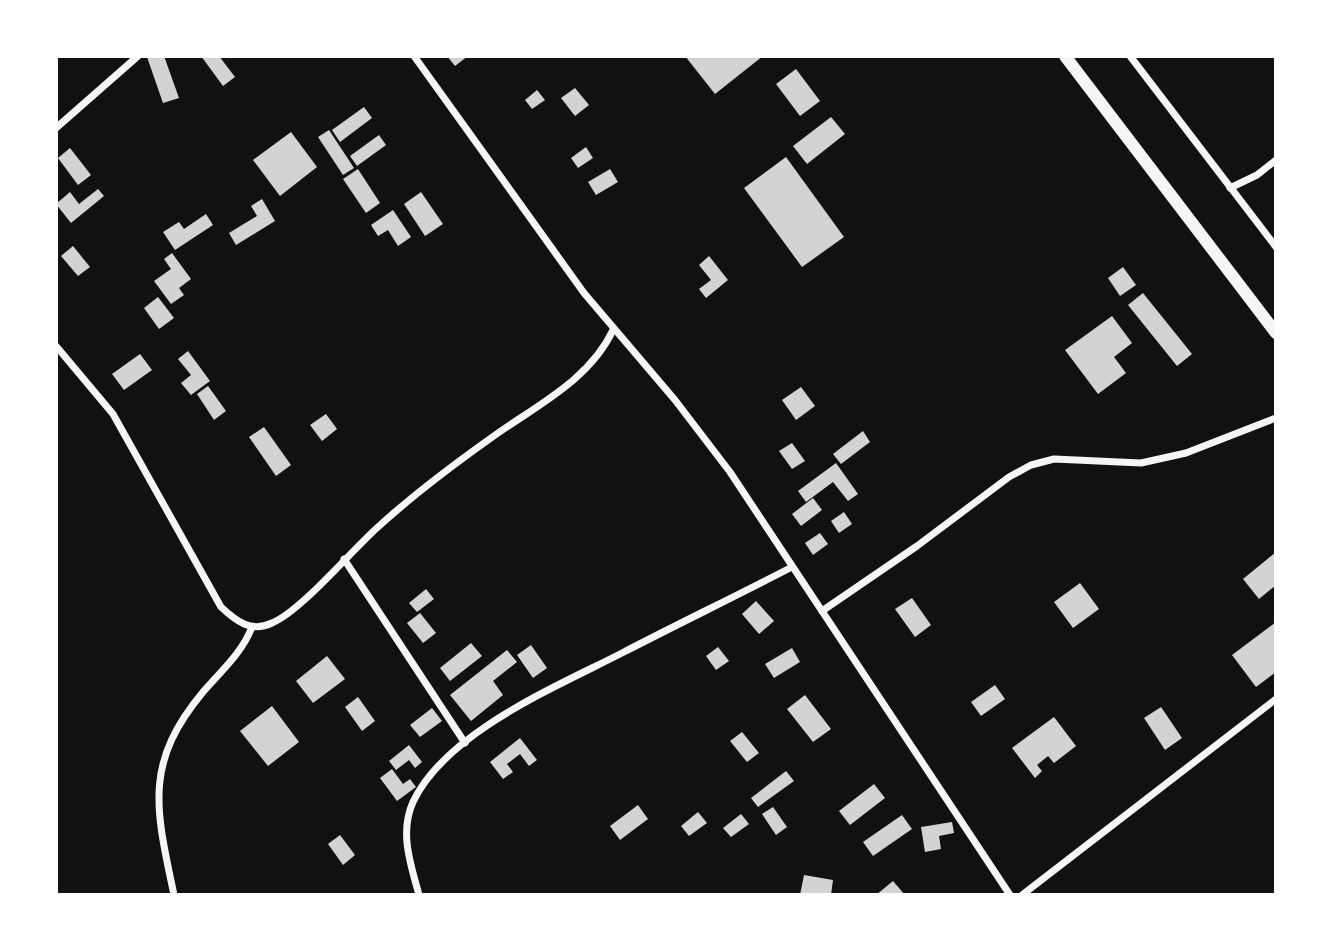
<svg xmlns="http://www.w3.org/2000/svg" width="1332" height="951" viewBox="0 0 1332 951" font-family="'Public Sans',sans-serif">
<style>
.building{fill:#d3d3d3}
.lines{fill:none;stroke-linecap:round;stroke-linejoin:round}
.minor{stroke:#f5f5f5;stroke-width:7}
.tertiary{stroke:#f5f5f5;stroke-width:12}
</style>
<rect width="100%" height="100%" fill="#111"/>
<g class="building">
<polygon points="164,56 179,98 163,103 147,57"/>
<polygon points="201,56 219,56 235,77 223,86"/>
<polygon points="447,56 468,56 455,66"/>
<polygon points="685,56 763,56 715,94"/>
<polygon points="796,69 820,101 800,116 776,84"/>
<polygon points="575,88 589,105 575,116 561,98"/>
<polygon points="537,90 545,100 532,109 525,100"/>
<polygon points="364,107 372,118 340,142 332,130"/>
<polygon points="831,117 845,134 807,164 793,146"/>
<polygon points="329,130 354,168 343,175 318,137"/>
<polygon points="291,132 317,167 280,196 253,160"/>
<polygon points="379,135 386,145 357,166 350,156"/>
<polygon points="586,147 593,158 578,168 571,158"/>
<polygon points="70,148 91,175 78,185 58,158"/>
<polygon points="786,157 844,237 802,267 744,188"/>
<polygon points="358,169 380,203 366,213 343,179"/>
<polygon points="610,169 618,182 596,195 588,182"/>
<polygon points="98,189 104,196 71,223 56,204 70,192 79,204"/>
<polygon points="421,192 443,224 425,236 404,204"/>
<polygon points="262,199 275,221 236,245 229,233 257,216 251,206"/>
<polygon points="393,210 411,237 398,246 388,230 378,236 371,225"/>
<polygon points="206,214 213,225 175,250 163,232 179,222 184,229"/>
<polygon points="73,246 90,267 78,276 61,256"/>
<polygon points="172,253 191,279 179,288 184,295 171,304 154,281 171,269 164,259"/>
<polygon points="709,256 728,280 706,298 699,289 711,280 699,265"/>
<polygon points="1123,267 1136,285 1120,296 1108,278"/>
<polygon points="1143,293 1192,354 1177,366 1128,305"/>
<polygon points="158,297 174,318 159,329 144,308"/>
<polygon points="1112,316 1132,343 1114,357 1126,373 1098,394 1065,350"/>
<polygon points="188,351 210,381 191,395 181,383 191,375 178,359"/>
<polygon points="140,354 152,370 124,390 112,374"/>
<polygon points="208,386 226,411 214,420 197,394"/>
<polygon points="801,387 815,406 796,420 782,400"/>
<polygon points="326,414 337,429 322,441 310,425"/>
<polygon points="264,427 291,465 276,476 249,437"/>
<polygon points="863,431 870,442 841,464 833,454"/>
<polygon points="792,443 805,461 792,469 779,451"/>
<polygon points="836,463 858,494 848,501 833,482 806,502 798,491"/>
<polygon points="813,498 822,510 801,526 792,514"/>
<polygon points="844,512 852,524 839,533 831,521"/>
<polygon points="820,533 828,544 813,555 805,543"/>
<polygon points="1276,552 1276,585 1259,599 1243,579"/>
<polygon points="1080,583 1099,609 1073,628 1054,602"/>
<polygon points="426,589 434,599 417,612 409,603"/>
<polygon points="912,598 931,625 915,637 895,609"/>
<polygon points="756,601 774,621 759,634 742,614"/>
<polygon points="420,613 436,633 423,643 407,623"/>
<polygon points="1276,622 1276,672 1256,687 1232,655"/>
<polygon points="471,643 482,656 450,681 440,668"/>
<polygon points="531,645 547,668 533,678 517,655"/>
<polygon points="718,647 729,661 716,670 706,656"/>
<polygon points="792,648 800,662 774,678 765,664"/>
<polygon points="507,650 517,662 493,681 503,695 471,721 450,695"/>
<polygon points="327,656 345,679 313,703 296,681"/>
<polygon points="995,685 1005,699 981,716 971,702"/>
<polygon points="805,695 831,729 813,742 787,709"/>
<polygon points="358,697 375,721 362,731 345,707"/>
<polygon points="272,706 299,742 268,766 240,731"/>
<polygon points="1161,707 1182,738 1165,750 1144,718"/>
<polygon points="432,708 442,721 420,737 410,725"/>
<polygon points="1054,717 1076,746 1054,763 1048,756 1037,765 1042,771 1035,778 1012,748"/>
<polygon points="742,732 759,753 747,762 730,741"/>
<polygon points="520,738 537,760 529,766 520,754 507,764 513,772 503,779 490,762"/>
<polygon points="409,745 422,762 415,768 409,760 396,770 389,761"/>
<polygon points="392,769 403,784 410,779 416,787 397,801 380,778"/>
<polygon points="786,771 794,781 758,807 751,798"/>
<polygon points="874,784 885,798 850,825 839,811"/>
<polygon points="638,805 648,819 620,840 610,826"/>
<polygon points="773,807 787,827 776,835 762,814"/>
<polygon points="698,812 707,823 689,836 681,826"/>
<polygon points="741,814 749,824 731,837 723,828"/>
<polygon points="902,815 912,829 873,856 863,842"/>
<polygon points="952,822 954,833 939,836 941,849 925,852 921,827"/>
<polygon points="340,835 355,855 343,865 328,844"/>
<polygon points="804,875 833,880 831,895 800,895"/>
<polygon points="893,881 905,895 876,895"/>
</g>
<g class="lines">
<g class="minor">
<polyline points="414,56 584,293 675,400 730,472 1010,895"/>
<polyline points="1130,56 1276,247"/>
<polyline points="56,128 138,56"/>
<polyline points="1230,188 1257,175 1276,160"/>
<path d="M56,346L113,414L221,607C236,621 251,633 272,623C301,611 351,551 378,527C413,495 453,465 491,438C535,406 589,381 613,330"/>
<polyline points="344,559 465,743"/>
<polyline points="822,611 917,546 1009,477 1031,465 1054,459 1141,463 1186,453 1276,418"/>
<path d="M174,895C156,809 143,764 203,692C221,671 242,653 252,627"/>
<path d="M419,895C411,865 399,833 413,802C446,732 556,687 622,653C678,624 736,596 792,567"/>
<polyline points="1022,895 1276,699"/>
</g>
<polyline class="tertiary" points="1065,56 1276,333"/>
</g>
<rect width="1332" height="951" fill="none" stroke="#ffffff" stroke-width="116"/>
</svg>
